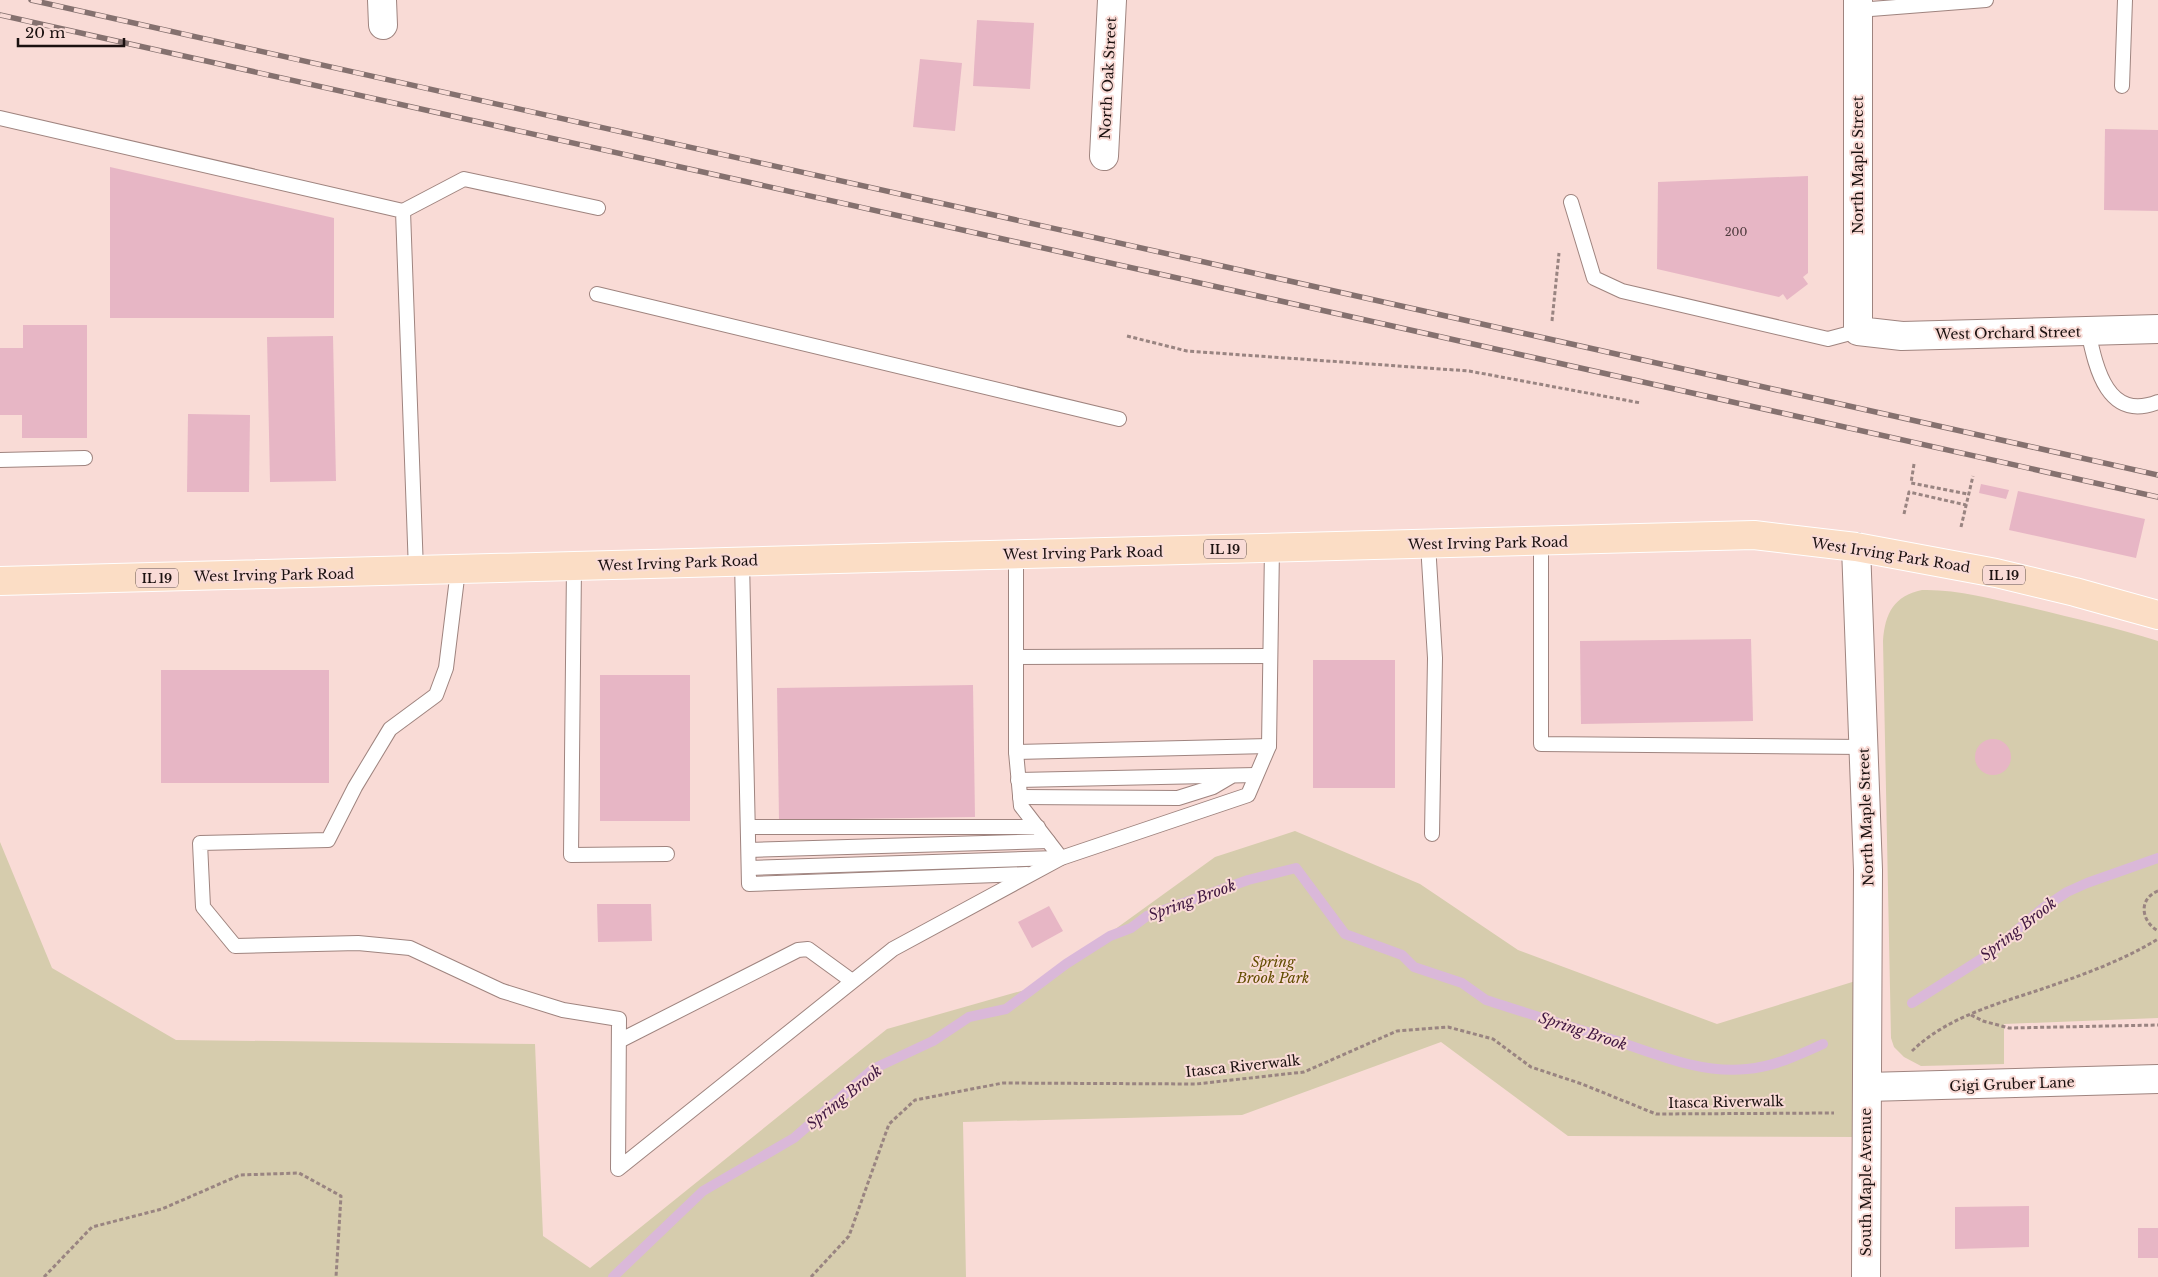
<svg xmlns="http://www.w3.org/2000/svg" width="2158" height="1277" viewBox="0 0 2158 1277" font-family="'Libre Baskerville',serif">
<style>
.green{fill:#d6ccad}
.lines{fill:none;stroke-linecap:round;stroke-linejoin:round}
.stream{stroke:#dab8d9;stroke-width:10}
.building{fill:#e7b6c5}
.service-casing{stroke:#9f847f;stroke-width:16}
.minor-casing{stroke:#9f847f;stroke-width:30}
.primary-casing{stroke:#fff;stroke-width:30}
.path{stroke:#998481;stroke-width:3;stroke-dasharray:4 2.5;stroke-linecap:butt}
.service{stroke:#fff;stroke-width:14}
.minor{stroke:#fff;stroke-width:28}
.primary{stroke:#fbddc5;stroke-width:28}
.rail-casing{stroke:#85716f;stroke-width:5.5}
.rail{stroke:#f9dbd6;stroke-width:4;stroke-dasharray:11;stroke-linecap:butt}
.labels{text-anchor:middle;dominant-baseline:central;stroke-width:4;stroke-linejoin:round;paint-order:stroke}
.number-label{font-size:11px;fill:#4e3a3d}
.shield{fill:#f9dbd6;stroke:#5e4e4b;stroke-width:1}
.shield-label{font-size:12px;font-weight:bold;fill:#1b1110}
.street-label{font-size:14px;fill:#1b1110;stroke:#f9dbd6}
.park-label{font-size:14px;font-style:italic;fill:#624d00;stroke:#f9dbd6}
.water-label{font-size:15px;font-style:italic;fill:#401740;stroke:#f9dbd6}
</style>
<rect width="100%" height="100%" fill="#f9dbd6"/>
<g class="green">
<path d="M1922,590C1956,589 1991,599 2024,606C2069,617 2114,627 2158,641V1018L2004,1024V1064L1921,1066L1904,1057L1894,1047L1891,1038L1883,641C1885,613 1894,596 1922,590Z"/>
<polygon points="1295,831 1420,884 1518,950 1717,1024 1862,979 1860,1137 1568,1136 1441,1042 1242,1115 963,1122 966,1277 0,1277 0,842 52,968 176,1040 535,1044 543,1236 590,1268 887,1029 1035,987 1215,857"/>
</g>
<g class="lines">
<g class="stream">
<polyline points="1912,1003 1989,954 2043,908 2067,892 2087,883 2158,858"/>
<path d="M613,1277L703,1191L794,1138L873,1069L933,1041L969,1017L1006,1009L1066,964L1110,936L1131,928L1147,916L1248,880L1296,868L1345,934L1402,955L1414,967L1462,983L1486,1000C1530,1014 1573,1028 1617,1041C1658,1055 1703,1074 1747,1069C1773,1067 1799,1055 1823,1044"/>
</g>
</g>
<g class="building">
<polygon points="977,20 1034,23 1030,89 973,86"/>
<polygon points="920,59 962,63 955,131 913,127"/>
<polygon points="2105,129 2158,130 2158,211 2104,210"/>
<polygon points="110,167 334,218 334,318 110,318"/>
<polygon points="1808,176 1808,273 1803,277 1808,284 1787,300 1783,294 1779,297 1657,269 1658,182"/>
<polygon points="23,325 87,325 87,438 22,438 22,415 0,415 0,348 23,348"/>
<polygon points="333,336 336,481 270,482 267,337"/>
<polygon points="188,414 250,415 249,492 187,492"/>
<polygon points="1981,484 2009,490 2006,499 1979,493"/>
<polygon points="2018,491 2145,519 2136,558 2009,530"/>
<polygon points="1751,639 1753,721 1581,724 1580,641"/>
<rect x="1313" y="660" width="82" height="128"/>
<rect x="161" y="670" width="168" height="113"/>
<rect x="600" y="675" width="90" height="146"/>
<polygon points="973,685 975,817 779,820 777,688"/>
<circle cx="1993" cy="757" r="18"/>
<polygon points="597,904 651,904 652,941 598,942"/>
<polygon points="1049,906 1063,931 1032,948 1018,922"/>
<polygon points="2029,1206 2029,1247 1955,1249 1955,1207"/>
<rect x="2138" y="1228" width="20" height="30"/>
</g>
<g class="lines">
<defs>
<g id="service">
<polyline points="1858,10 1986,0"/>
<polyline points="2122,86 2125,0"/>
<polyline points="0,118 403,211 416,571"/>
<polyline points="1571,202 1594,278 1622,291 1828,339 1858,331"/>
<polyline points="403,211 464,179 598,208"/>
<polyline points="597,294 1119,419"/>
<path d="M2088,331C2096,368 2107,422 2158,402"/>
<polyline points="0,460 85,458"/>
<polyline points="1541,541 1541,744 1864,747"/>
<polyline points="1428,544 1435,658 1432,834"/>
<polyline points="1016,554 1016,752 1021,806 1061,858"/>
<polyline points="742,561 749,884 1027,874"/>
<polyline points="574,566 571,855 667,854"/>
<polyline points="458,570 446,668 436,695 390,729 355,787 328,840 200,843 203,907 235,946 358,943 410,948 502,991 563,1010 619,1019 618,1169 893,949 1061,858 1248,795 1269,746 1272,548"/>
<polyline points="1016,657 1270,656"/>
<polyline points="1016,752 1269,746"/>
<polyline points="1018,780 1256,775"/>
<polyline points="1020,797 1178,798 1213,787 1230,777"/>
<polyline points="748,827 1038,827"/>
<polyline points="749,850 1048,841"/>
<polyline points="749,868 1058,858"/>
<polyline points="619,1041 798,950 808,949 852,981"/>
</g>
<g id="minor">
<polyline points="382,0 383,25"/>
<polyline points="1858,0 1858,331 1902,336 2158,329"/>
<polyline points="1104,156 1112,0"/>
<polyline points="1856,547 1868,870 1866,1277"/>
<polyline points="1867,1087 2158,1079"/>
</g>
<polyline id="primary" points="0,581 1754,535 1856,547 1996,573 2075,592 2158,615"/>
</defs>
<use href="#service" class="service-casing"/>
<use href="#minor" class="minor-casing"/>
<use href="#primary" class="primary-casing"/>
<g class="path">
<polyline points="1552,321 1559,253"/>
<polyline points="1127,336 1187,351 1469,371 1641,403"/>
<polyline points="1914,464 1911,483 1968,494"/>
<polyline points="1904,514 1909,492 1966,505"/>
<polyline points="1961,527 1973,476"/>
<path d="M2158,891C2138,899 2141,921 2158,931"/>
<polyline points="1971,1015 1983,1021 2009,1028 2158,1025"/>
<path d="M1912,1051C1947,1017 1997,1004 2042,989C2082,975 2122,961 2158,939"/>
<polyline points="44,1277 92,1227 162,1209 240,1175 299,1173 341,1196 336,1277"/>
<polyline points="811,1277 849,1236 889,1124 915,1100 1003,1083 1196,1084 1304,1072 1397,1031 1448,1027 1493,1039 1531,1067 1582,1084 1656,1114 1834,1113"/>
</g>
<use href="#service" class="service"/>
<use href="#minor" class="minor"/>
<use href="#primary" class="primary"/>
<defs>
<g id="rail">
<polyline points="31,0 2158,475"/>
<polyline points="0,15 2158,497"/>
</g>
</defs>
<use href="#rail" class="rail-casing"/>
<use href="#rail" class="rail"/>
</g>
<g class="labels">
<g class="number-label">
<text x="1736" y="232">200</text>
</g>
<g class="shield">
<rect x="1204" y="539.5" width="42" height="19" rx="4"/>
<rect x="1983" y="565.5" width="42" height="19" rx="4"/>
<rect x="136" y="568.5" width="42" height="19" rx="4"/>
</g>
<g class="shield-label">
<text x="1225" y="549">IL 19</text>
<text x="2004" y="575">IL 19</text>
<text x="157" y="578">IL 19</text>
</g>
<g class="street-label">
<text transform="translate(1108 78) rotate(-87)">North Oak Street</text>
<text transform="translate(1858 165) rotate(-90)">North Maple Street</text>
<text transform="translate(2008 333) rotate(-1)">West Orchard Street</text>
<text transform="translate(1488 543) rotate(-1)">West Irving Park Road</text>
<text transform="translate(1083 553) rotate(-1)">West Irving Park Road</text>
<text transform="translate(1891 555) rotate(9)">West Irving Park Road</text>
<text transform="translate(678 563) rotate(-2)">West Irving Park Road</text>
<text transform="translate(274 575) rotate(-1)">West Irving Park Road</text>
<text transform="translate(1866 817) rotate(-92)">North Maple Street</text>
<text transform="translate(1243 1066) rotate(-6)">Itasca Riverwalk</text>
<text transform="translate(2012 1084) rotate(-2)">Gigi Gruber Lane</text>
<text transform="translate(1726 1102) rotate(-1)">Itasca Riverwalk</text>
<text transform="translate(1866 1182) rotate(-90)">South Maple Avenue</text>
</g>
<g class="park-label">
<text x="1273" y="962">Spring<tspan x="1273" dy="16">Brook Park</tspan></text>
</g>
<g class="water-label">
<text transform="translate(1192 900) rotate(-20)">Spring Brook</text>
<text transform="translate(2018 929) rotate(-38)">Spring Brook</text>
<text transform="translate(1583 1031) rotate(18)">Spring Brook</text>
<text transform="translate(844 1097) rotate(-39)">Spring Brook</text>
</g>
</g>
<path d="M18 38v8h106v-8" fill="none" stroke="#1b1110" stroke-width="2.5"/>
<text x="25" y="38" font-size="15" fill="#1b1110" stroke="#f9dbd6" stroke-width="4" paint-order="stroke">20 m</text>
</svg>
